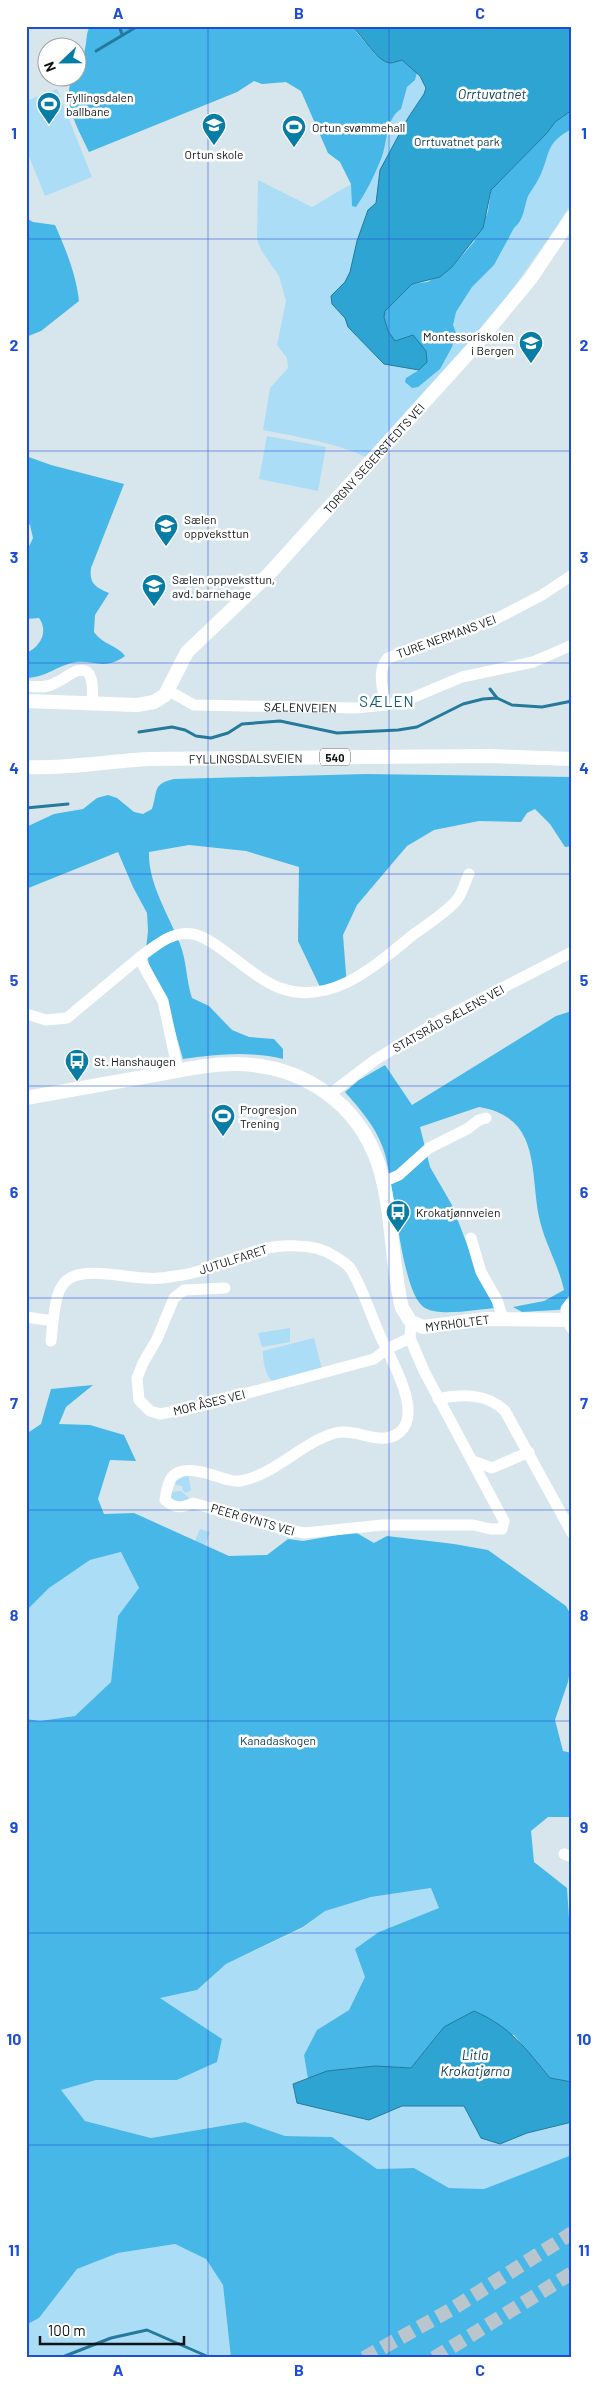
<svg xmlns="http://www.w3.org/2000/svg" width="598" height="2384" viewBox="0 0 598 2384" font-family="Barlow,sans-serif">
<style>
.green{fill:#abddf7}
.forest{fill:#46b7e7}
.water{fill:#2ea4d3;stroke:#25799b}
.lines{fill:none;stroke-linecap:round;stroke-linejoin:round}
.stream{stroke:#25799b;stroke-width:3}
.major-tunnel{stroke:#b9c6cd;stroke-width:14;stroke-dasharray:14 7;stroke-linecap:butt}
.minor{stroke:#fff;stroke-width:11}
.major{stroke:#fff;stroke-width:14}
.grid{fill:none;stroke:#1d4ed8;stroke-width:1;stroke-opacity:0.55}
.labels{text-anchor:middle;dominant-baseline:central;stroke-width:5;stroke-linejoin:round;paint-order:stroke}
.shield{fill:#fff;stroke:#575a5d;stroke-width:1}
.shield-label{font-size:11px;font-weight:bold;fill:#0f1417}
.poi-label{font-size:12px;fill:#0f1417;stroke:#fff;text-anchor:start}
.park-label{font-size:12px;fill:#06394d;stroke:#fff}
.street-label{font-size:12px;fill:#0f1417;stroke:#fff}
.water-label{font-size:14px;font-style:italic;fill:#144458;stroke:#fff}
.quarter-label{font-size:15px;letter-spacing:1px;fill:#165c78;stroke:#fff}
.neatline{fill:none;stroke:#1d4ed8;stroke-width:2}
.grid-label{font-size:16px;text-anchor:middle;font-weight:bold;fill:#1d4ed8}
</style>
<rect width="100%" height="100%" fill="#d7e6ed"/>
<g class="green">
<path d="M95,26H572V202L555,229L490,321L366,457C333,442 298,437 263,430L270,388L288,368L287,358L277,345L286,301L279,276L261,250L257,239L258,180L312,207L351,184L340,162L328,153L301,91L286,82L262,84L254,81L237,92L89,152C78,128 62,104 72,78H78C78,66 83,60 85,49C87,41 86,35 89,28Z"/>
<polygon points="57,89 92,177 45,196 26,149 26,101"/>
<polygon points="267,436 326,447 318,491 259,479"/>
<polygon points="290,1328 290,1342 262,1347 258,1333"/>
<path d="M314,1338L322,1369L274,1382C265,1377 263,1361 263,1351Z"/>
<polygon points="188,1474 191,1490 186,1493 183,1491 182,1486 176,1485 175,1482"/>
<polygon points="181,1491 189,1498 188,1502 181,1505 169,1497 171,1492"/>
<polygon points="200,1529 210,1532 205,1546 195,1541"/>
<polygon points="122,1552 139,1589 118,1616 111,1682 75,1716 40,1721 26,1719 26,1611 49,1588 90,1560"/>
<polygon points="432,1888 439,1908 379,1932 365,1977 349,2010 317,2030 304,2055 308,2077 293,2084 297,2103 369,2120 402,2106 464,2106 500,2144 527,2133 572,2122 572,2157 569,2156 484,2189 449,2188 414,2168 377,2169 332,2137 285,2136 245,2122 151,2138 85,2121 61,2090 96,2080 177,2080 217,2062 222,2039 160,1998 197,1990 226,1964 303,1928 324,1911 371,1897"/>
<polygon points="175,2244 206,2259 223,2285 231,2358 26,2358 26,2325 39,2318 77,2269 118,2253"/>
</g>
<g class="forest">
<path d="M95,26H351L375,54L391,63L402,60L417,72L415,80L407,87L401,109C385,119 388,143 381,159C374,176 367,191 356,207L352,206L351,184L340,162L328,153L301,91L286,82L262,84L254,81L237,92L89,152C78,128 62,104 72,78H78C78,66 83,60 85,49C87,41 86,35 89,28Z"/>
<path d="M572,110V129C545,143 551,152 540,176C537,183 532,189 528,196C524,207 524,220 514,228L494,265L472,287L456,312L453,325L456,333L452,347L440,369L418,387L412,388L405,382L406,378L419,370L426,351L409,336L395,342L388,331L384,317L385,311L412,284L428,282L452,267L474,242L488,212L491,190L547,133L555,122Z"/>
<path d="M26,218L33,222L55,225C66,250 76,274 79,301L41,331L26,337Z"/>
<path d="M26,456L51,465L124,484L91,568C89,583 95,587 109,593L95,615L94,632C103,645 117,645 125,656C102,673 90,656 68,664C53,669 42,678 26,678V653C40,647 49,632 39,618L26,619V553L33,538L30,525L26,522Z"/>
<path d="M366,774L572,777V846L565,847L550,824L535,809L527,813L521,822L479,821L434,830L407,846L357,905L343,935L347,987L321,989L298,941L299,867L246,851L189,845L149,852C148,884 169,915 180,944C187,962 186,980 192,998L209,1006L232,1030L249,1037L274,1039L283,1049V1059C249,1051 218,1054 183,1059L167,1003L149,964L146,949L148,931L147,913L133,887L118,852L26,889V827L54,814L83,809L97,798L108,795L117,798L134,812L143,814L152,809C158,791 152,784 174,779Z"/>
<path d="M572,1011V1309L522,1312L513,1307L544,1301L564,1290C559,1267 547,1247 541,1225C528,1178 545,1118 479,1107L420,1127L430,1167L452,1205L473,1260L497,1308C479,1309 440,1317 425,1308C400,1294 395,1180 383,1148C375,1126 360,1109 345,1092L359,1080L385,1065L412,1105L556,1016Z"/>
<path d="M93,1385L66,1407L59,1424L90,1425L124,1435L136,1461L110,1460L98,1499L104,1514L134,1513L229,1556L267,1555L288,1539L303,1541L355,1532L374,1543L387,1536L454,1544L488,1550L566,1606L572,1617V1656L568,1682L555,1720L563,1751L572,1753V1817H548L531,1831L534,1862L567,1888L572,1963V2082L550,2078L514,2035L444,2027L411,2068C376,2066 341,2066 308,2079L304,2055L317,2030L349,2010L365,1977L355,1949L379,1932L439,1908L431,1888L371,1897L325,1911L303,1927L226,1964L197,1990L160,1998L222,2039L217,2062L177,2080H96L61,2090L85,2121L151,2138L245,2122L285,2136L332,2137L377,2169L414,2168L449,2188L484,2189L569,2156L572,2157V2358H231L223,2285L206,2259L175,2244L118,2253L77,2269L39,2318L26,2325V1719L40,1721L75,1716L111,1682L118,1616L139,1588L121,1552L90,1560L49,1588L26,1611V1434L41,1424L51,1389Z"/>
</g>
<g class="water">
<path d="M351,26H572V110L555,122L547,133L491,190L483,228L452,267L440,277L412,284L385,311L384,317L388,331L395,341L413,335L426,351L427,362L419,370L384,364L348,327L345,318L332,304L331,296L345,282L350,272L357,241L368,210L376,203L380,170L408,118L424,94L426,88L420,76L402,60C398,61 393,63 390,63C377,62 362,34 351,26Z"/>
<path d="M474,2011C511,2027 525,2048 550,2078L572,2082V2122L527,2133L500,2144L481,2138L464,2106H402L369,2120L297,2103L293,2084L327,2071L375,2066L411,2068L444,2027Z"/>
</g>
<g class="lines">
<g class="stream">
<polyline points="119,26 122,34"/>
<polyline points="96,51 138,26"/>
<polyline points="490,689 497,698"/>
<polyline points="139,732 172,727 185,730 196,736 211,738 228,733 242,724 280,721 337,733 398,730 417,727 463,704 483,699 497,698 512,705 542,707 572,701"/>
<polyline points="26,808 68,804"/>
<polyline points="60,2358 111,2338 147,2330 211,2358"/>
</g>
<g class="major-tunnel">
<polyline points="364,2358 452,2309 572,2233"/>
<polyline points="434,2358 572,2273"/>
</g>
<g class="minor">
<path d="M26,686C35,687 45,688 53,684C61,681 67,676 74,672C95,663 93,690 92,703"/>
<path id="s1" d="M169,691L194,705L355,708L386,705L407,700L462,677L533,662L572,645"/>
<path d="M386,705C383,689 376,671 388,658L498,618L542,595L572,575"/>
<polyline points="26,1014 46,1020 67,1018 139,958"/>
<path d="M178,1071L163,1001L139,958C154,947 172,930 193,934C218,939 250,977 280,988C332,1007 377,964 414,934C428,924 444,914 456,901C462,895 465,882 469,874"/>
<polyline points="330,1094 375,1060 440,1020 572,952"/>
<polyline points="383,1182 399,1175 429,1148 467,1129 479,1120 486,1118"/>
<polyline points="471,1238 481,1272 497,1300 503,1319"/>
<polyline points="225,1288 184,1290 174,1298 157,1339 143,1363 137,1378 139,1400 150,1411 160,1414 196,1407 374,1359 387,1349 410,1338"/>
<polyline points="572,1301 566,1309 567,1320 572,1329"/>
<path d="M26,1317L53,1321C55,1308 56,1286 70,1278C88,1268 123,1277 144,1278C154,1279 165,1278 175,1276C219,1271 250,1243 297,1246C311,1246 322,1248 334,1256C340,1260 346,1263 350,1268C363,1288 369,1311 379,1333C388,1355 424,1411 400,1432C381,1448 356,1427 335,1433C301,1443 275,1475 240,1481C235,1482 230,1480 225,1479C212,1475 183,1463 172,1477C168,1482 166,1493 165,1500C175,1509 181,1508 193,1503L280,1528L304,1533L383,1525H473L491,1529H502L504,1521L424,1371L410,1338L411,1322"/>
<polyline points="51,1341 53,1321"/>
<path d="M438,1399C462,1394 487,1393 505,1411L572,1533"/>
<polyline points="473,1461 492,1468 529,1452"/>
<polyline points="564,1854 572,1857"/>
</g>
<g class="major">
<path id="s2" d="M26,701L137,705L154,702L165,695L187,652L269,574L474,347L531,278L572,217"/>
<path id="s3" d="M26,767C67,769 108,761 149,759L489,756L572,759"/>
<path id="s4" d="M26,1098C67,1091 108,1083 149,1076C178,1071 210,1063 239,1064C304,1066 359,1104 379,1166C393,1212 391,1262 402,1308L411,1322L423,1327L486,1319L572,1320"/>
</g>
</g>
<path class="grid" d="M208,26V2358M389,26V2358M26,239H572M26,451H572M26,663H572M26,874H572M26,1086H572M26,1298H572M26,1510H572M26,1721H572M26,1933H572M26,2145H572"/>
<defs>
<symbol id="stadium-pin" viewBox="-11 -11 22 30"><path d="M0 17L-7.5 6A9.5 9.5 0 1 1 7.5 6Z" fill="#077ca4" stroke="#fff"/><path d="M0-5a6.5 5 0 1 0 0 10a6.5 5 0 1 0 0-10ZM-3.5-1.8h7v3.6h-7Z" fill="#fff"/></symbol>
<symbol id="school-pin" viewBox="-11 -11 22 30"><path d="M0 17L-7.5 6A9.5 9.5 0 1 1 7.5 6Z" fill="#077ca4" stroke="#fff"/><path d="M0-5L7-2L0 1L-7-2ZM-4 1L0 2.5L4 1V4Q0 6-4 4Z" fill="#fff"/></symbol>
<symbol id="bus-pin" viewBox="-11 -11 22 30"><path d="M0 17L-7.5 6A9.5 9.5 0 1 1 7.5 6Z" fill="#077ca4" stroke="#fff"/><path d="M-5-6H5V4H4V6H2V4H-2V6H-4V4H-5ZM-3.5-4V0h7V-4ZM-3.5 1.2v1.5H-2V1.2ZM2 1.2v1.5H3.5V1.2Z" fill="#fff"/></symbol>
</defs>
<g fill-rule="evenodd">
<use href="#stadium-pin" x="35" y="90" width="28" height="38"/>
<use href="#school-pin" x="200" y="111" width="28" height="38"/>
<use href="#stadium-pin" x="280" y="113" width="28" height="38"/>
<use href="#school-pin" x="517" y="329" width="28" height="38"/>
<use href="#school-pin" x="152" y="512" width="28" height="38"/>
<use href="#school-pin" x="140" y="572" width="28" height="38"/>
<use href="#bus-pin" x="63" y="1047" width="28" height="38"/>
<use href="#stadium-pin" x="209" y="1102" width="28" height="38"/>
<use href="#bus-pin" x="384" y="1198" width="28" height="38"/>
</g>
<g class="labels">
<rect class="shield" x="320" y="748.5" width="30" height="17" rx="4"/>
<g class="shield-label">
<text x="335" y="757">540</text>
</g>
<g class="poi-label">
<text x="66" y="97">Fyllingsdalen<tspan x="66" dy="14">ballbane</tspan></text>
<text x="312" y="127">Ortun svømmehall</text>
<text x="214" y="154" text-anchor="middle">Ortun skole</text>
<text x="514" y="336" text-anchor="end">Montessoriskolen<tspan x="514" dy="14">i Bergen</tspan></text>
<text x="184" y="519">Sælen<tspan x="184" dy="14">oppveksttun</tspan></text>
<text x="172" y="579">Sælen oppveksttun,<tspan x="172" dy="14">avd. barnehage</tspan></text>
<text x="94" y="1061">St. Hanshaugen</text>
<text x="240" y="1109">Progresjon<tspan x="240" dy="14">Trening</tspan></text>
<text x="416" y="1212">Krokatjønnveien</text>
</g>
<g class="park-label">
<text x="457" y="141">Orrtuvatnet park</text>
<text x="278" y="1740">Kanadaskogen</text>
</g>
<g class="street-label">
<text stroke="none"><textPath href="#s2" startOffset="459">TORGNY SEGERSTEDTS VEI</textPath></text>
<text transform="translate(446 636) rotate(-20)">TURE NERMANS VEI</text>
<text stroke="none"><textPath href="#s1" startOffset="135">SÆLENVEIEN</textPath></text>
<text stroke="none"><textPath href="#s3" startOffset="220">FYLLINGSDALSVEIEN</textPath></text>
<text transform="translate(448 1018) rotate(-29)">STATSRÅD SÆLENS VEI</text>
<text transform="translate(233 1259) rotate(-18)">JUTULFARET</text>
<text stroke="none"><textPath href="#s4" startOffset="609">MYRHOLTET</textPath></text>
<text transform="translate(209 1402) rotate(-14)">MOR ÅSES VEI</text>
<text transform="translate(253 1519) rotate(16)">PEER GYNTS VEI</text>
</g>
<g class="water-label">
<text x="492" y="93">Orrtuvatnet</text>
<text x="475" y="2054">Litla<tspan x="475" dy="16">Krokatjørna</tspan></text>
</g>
<g class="quarter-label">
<text x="387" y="701">SÆLEN</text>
</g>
</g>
<rect width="598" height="2384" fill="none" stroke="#ffffff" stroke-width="55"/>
<g transform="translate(62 62) rotate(248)"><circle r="24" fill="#ffffff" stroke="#9fa1a2"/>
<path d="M0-4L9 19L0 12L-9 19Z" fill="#077ca4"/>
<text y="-8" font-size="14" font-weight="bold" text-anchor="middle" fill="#0f1417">N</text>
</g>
<path d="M40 2336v8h144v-8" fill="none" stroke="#0f1417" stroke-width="2.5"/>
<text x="48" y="2336" font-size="15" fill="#0f1417" stroke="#ffffff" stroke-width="4" paint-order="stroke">100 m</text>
<rect x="28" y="28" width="542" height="2328" class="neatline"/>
<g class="grid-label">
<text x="118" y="19">A</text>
<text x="299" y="19">B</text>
<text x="480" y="19">C</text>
<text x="14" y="139">1</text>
<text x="584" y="139">1</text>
<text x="14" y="351">2</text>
<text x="584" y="351">2</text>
<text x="14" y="563">3</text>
<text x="584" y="563">3</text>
<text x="14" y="774">4</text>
<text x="584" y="774">4</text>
<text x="14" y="986">5</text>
<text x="584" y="986">5</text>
<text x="14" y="1198">6</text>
<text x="584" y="1198">6</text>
<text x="14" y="1409">7</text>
<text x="584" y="1409">7</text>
<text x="14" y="1621">8</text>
<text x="584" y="1621">8</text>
<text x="14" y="1833">9</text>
<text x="584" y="1833">9</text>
<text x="14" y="2045">10</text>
<text x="584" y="2045">10</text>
<text x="14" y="2256">11</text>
<text x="584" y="2256">11</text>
<text x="118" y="2376">A</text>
<text x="299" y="2376">B</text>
<text x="480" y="2376">C</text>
</g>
</svg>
